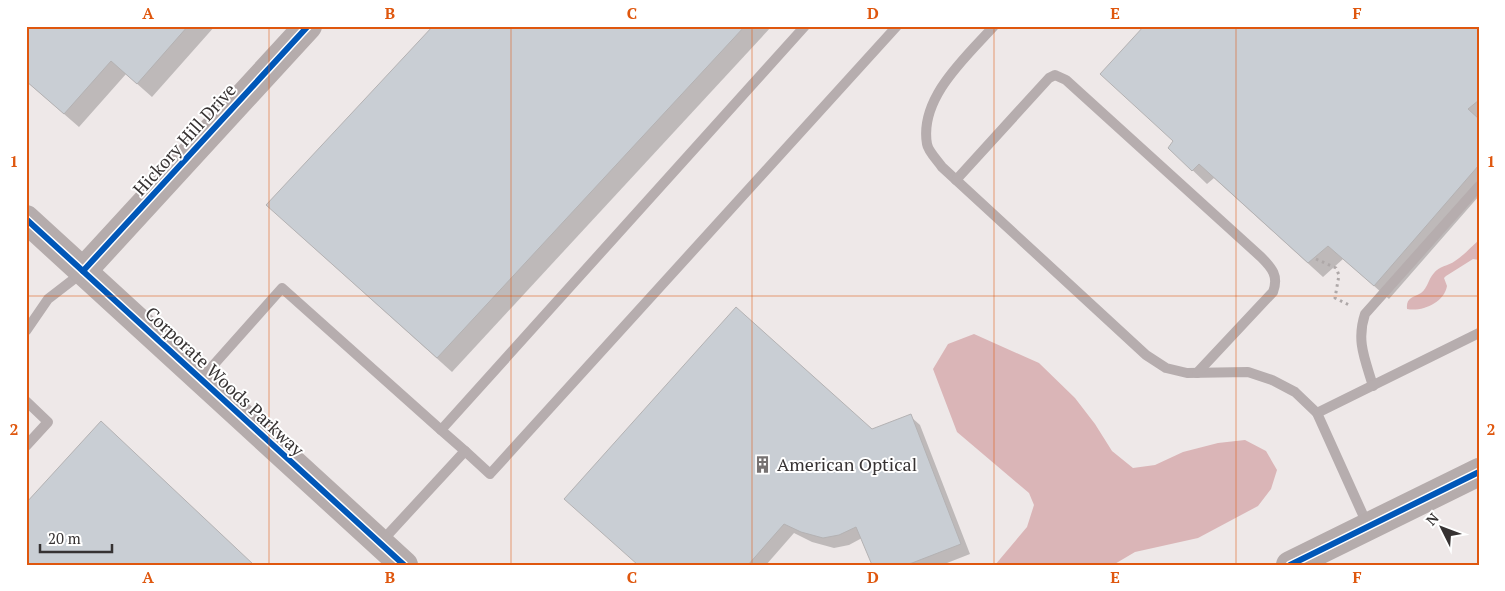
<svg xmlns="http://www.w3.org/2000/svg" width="1505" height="591" viewBox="0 0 1505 591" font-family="'PT Serif',serif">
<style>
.water{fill:#dab5b7}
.shadow{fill:#0003}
.building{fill:#c9ced4;stroke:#b4b2b3}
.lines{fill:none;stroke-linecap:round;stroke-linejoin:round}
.path{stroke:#aea8a8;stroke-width:3;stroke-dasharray:2.5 4;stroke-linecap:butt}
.lane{stroke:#b6adae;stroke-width:10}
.secondary{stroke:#b5acac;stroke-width:28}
.cycleway-casing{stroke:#fff;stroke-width:9}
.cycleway{stroke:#0057b8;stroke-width:6}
.grid{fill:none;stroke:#df570e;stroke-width:1;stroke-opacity:0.55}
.labels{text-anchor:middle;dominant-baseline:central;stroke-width:4;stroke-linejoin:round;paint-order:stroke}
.street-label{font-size:18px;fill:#363232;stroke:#fff}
.poi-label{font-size:18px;fill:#363232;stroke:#fff;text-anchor:start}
.neatline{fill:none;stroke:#df570e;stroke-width:2}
.grid-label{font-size:16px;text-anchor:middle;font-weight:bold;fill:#df570e}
</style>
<rect width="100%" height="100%" fill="#eee8e8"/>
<g class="water">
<path d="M1479,240V260L1473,259L1446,276L1444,278L1447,286C1444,303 1422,312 1407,309C1406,297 1413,298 1421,293C1428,288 1428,279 1434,273C1439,266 1448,266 1455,261C1463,256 1471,247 1479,240Z"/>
<polygon points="974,334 1039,363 1075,398 1095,424 1112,451 1133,468 1155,465 1183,452 1218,443 1245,440 1266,451 1277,470 1271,489 1258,506 1198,538 1135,552 1113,565 995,565 1027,527 1034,505 1029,493 957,432 933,369 948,344"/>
</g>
<g class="shadow">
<polygon points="26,26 215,26 152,97 126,74 79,127 26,81"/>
<polygon points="435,26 772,26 452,372 282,219"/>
<polygon points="1479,26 1479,196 1389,299 1343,259 1323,277 1214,178 1207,184 1184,162"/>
<polygon points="910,416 920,425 970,554 942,565 874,565 862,538 849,545 834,548 812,542 794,533 766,565 638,565 872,431"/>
</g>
<g class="building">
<polygon points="26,26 188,26 137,84 111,61 64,114 26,81"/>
<polygon points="433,26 745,26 437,358 266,205"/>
<polygon points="1144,26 1479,26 1479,100 1468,109 1479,119 1479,165 1374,286 1328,246 1308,263 1199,164 1192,171 1168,148 1173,141 1100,74"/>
<polygon points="736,307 872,429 911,414 961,544 912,563 902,565 872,565 856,527 839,535 823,538 801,532 784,524 748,565 638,565 564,499"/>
<polygon points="101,421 254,565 26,565 26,503"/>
</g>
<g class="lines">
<polyline class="path" points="1316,259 1336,268 1339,275 1335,298 1351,306"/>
<g class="lane">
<path d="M994,26C966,57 919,98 927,144C928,151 937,160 942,167L1146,355L1166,368L1187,373L1248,372L1272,380L1295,392L1317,413L1368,526"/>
<path d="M956,180L1049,78L1055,75L1066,80L1261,257C1272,268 1279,276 1273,292L1197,373"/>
<polyline points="26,331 48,299 83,272"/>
<polyline points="201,379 282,288 441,430 805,26"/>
<path d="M1373,386C1365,359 1356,341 1365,314L1479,186"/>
<polyline points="26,401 48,422 26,446"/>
<polyline points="1317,413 1479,333"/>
<polyline points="441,430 465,451"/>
<polyline points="381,542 465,451 490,474 897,26"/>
</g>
<g class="secondary">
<polyline points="26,219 404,565"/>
<polyline points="83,271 308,26"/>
<polyline points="1290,565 1479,472"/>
</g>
<defs>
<g id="cycleway">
<polyline points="26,219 404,565"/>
<polyline points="83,271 308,26"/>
<polyline points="1290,565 1479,472"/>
</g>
</defs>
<use href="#cycleway" class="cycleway-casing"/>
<use href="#cycleway" class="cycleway"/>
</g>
<path class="grid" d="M269,26V565M511,26V565M752,26V565M994,26V565M1236,26V565M26,296H1479"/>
<defs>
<symbol id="building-bare" viewBox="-9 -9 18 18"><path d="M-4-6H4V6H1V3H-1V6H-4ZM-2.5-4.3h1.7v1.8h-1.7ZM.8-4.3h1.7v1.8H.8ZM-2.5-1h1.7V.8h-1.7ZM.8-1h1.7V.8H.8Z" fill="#767272" stroke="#fff" stroke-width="2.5" paint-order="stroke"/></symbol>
</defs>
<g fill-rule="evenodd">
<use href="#building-bare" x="750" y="452" width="25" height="25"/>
</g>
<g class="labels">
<g class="street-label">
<text transform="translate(184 139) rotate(-48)">Hickory Hill Drive</text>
<text transform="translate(225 381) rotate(43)">Corporate Woods Parkway</text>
</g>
<g class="poi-label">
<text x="777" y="464">American Optical</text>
</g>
</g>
<rect width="1505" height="591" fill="none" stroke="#ffffff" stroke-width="55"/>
<g transform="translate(1442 528) rotate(312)" stroke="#ffffff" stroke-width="4" paint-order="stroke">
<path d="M0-4L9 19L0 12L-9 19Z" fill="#363232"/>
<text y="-8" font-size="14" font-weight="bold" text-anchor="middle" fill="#363232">N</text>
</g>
<path d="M40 544v8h72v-8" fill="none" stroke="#363232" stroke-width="2.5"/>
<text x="48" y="544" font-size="15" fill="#363232" stroke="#ffffff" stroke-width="4" paint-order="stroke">20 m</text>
<rect x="28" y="28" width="1450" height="536" class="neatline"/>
<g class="grid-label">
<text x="148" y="19">A</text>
<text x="390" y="19">B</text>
<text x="632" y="19">C</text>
<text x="873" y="19">D</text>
<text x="1115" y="19">E</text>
<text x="1357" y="19">F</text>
<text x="14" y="167">1</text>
<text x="1491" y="167">1</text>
<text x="14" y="435">2</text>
<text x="1491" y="435">2</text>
<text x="148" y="583">A</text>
<text x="390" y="583">B</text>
<text x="632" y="583">C</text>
<text x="873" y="583">D</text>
<text x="1115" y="583">E</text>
<text x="1357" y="583">F</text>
</g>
</svg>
